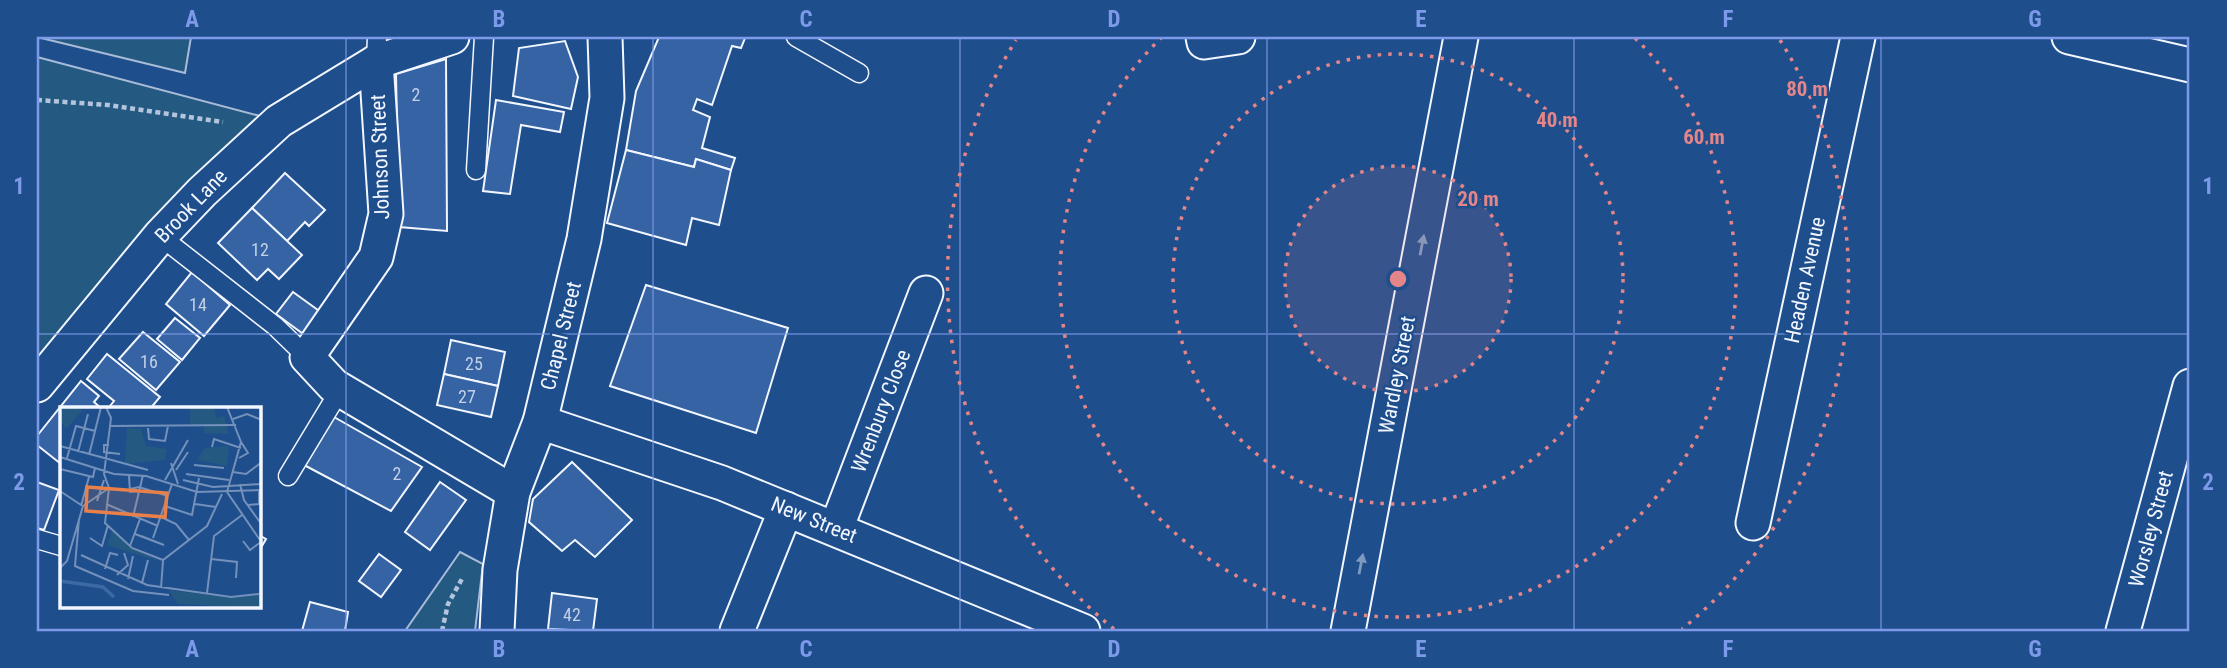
<svg xmlns="http://www.w3.org/2000/svg" width="2227" height="668" viewBox="0 0 2227 668" font-family="'Roboto Condensed',sans-serif">
<style>
.green{fill:#245a82;stroke:#a8bbd7;stroke-width:2}
.building{fill:#3563a3;stroke:#f2f6ff;stroke-width:2}
.lines{fill:none;stroke-linecap:round;stroke-linejoin:round}
.lane-casing{stroke:#f2f6ff;stroke-width:21}
.street-casing{stroke:#f2f6ff;stroke-width:37}
.path{stroke:#b3c4dc;stroke-width:4.5;stroke-dasharray:5 3.5;stroke-linecap:butt}
.lane{stroke:#1f4e8c;stroke-width:18}
.street{stroke:#1f4e8c;stroke-width:33}
.oneway{fill:#7e9ac0}
.grid{fill:none;stroke:#7d9aea;stroke-width:2;stroke-opacity:0.55}
.ring{fill:none;stroke:#e38589;stroke-width:3.5;stroke-dasharray:3.5 7}
.labels{text-anchor:middle;dominant-baseline:central;stroke-width:5;stroke-linejoin:round;paint-order:stroke}
.number-label{font-size:18px;fill:#c3d1e8}
.street-label{font-size:21px;fill:#f2f6ff;stroke:#1f4e8c}
.inset-river{fill:none;stroke:#3b69a3;stroke-width:3.5}
.inset-road{fill:none;stroke:#7391ba;stroke-width:2}
.view{fill:#ea8049;fill-opacity:0.15;stroke:#ea8049;stroke-width:3.5}
.inset-edge{fill:none;stroke:#f2f6ff;stroke-width:3.5}
.centre{fill:#e38589;stroke:#1f4e8c;stroke-width:3.5}
.ring-label{font-size:21px;text-anchor:middle;font-weight:bold;fill:#e38589;stroke:#1f4e8c;stroke-width:5;stroke-linejoin:round;paint-order:stroke}
.neatline{fill:none;stroke:#7d9aea;stroke-width:2.5}
.grid-label{font-size:23px;text-anchor:middle;font-weight:bold;fill:#7d9aea}
</style>
<rect width="100%" height="100%" fill="#1f4e8c"/>
<g class="green">
<polygon points="37,37 191,37 185,73"/>
<polygon points="37,57 279,121 37,386"/>
<polygon points="460,552 483,564 475,631 405,631"/>
</g>
<g class="building">
<polygon points="659,37 745,38 741,48 732,46 712,105 697,99 693,110 710,117 702,148 735,158 731,170 696,159 694,167 626,150 636,91"/>
<polygon points="565,41 578,77 571,109 513,96 519,48"/>
<polygon points="446,59 447,231 399,227 396,74"/>
<polygon points="496,100 564,112 560,132 521,125 510,194 483,191"/>
<polygon points="626,150 694,167 696,159 731,170 719,225 692,218 686,245 607,223"/>
<polygon points="285,173 325,210 309,226 305,222 287,241 252,208"/>
<polygon points="252,208 302,255 279,279 268,269 257,280 218,243"/>
<polygon points="192,272 230,305 204,336 166,304"/>
<polygon points="646,285 788,328 756,433 610,386"/>
<polygon points="293,292 322,313 306,336 276,314"/>
<polygon points="175,318 200,338 182,360 157,339"/>
<polygon points="143,332 180,362 156,390 119,359"/>
<polygon points="451,340 505,352 498,386 444,374"/>
<polygon points="107,354 160,397 150,409 114,409 110,406 114,401 87,379"/>
<polygon points="444,374 498,386 491,417 437,405"/>
<polygon points="81,381 99,396 94,402 102,409 61,409 61,464 37,445 37,436"/>
<polygon points="334,417 422,467 391,511 304,465"/>
<polygon points="572,462 632,520 595,557 575,540 562,551 529,522 533,499"/>
<polygon points="37,482 59,490 44,530 37,528"/>
<polygon points="440,482 466,500 430,550 405,532"/>
<polygon points="259,535 266,539 259,551"/>
<polygon points="379,554 401,570 381,597 359,581"/>
<polygon points="552,593 597,599 593,631 548,629"/>
<polygon points="310,602 348,612 345,631 302,631"/>
</g>
<g class="lines">
<defs>
<g id="lane">
<polyline points="796,37 859,73"/>
<polyline points="376,62 377,37"/>
<polyline points="476,170 484,37"/>
<polyline points="160,236 275,326 307,357"/>
<polyline points="288,476 340,390"/>
<polyline points="37,539 61,546"/>
</g>
<g id="street">
<polyline points="1203,37 1204,42 1238,37"/>
<polyline points="2069,37 2190,65"/>
<polyline points="376,62 386,214 376,257 307,357 334,386 513,492"/>
<polyline points="37,385 160,236 202,192 279,121 376,62 452,37"/>
<polyline points="540,422 722,483 1083,631"/>
<polyline points="1753,523 1858,37"/>
<polyline points="836,529 926,293"/>
<polyline points="497,631 500,570 513,492 540,422 584,239 607,98 605,37"/>
<polyline points="737,631 786,509"/>
<polyline points="1348,631 1461,37"/>
<polyline points="2123,631 2190,386"/>
</g>
</defs>
<use href="#lane" class="lane-casing"/>
<use href="#street" class="street-casing"/>
<g class="path">
<polyline points="37,100 108,105 223,122"/>
<polyline points="442,631 448,604 463,577"/>
</g>
<use href="#lane" class="lane"/>
<use href="#street" class="street"/>
</g>
<defs><path id="oneway-solid" d="M-6-.8H1V-3.2L6.5 0L1 3.2V.8H-6Z" transform="scale(1.75)"/></defs>
<g class="oneway">
<use href="#oneway-solid" transform="translate(1422 245) rotate(-79)"/>
<use href="#oneway-solid" transform="translate(1361 564) rotate(-79)"/>
</g>
<path class="grid" d="M346,37V631M653,37V631M960,37V631M1267,37V631M1574,37V631M1881,37V631M37,334H2190"/>
<circle cx="1398" cy="279" r="113" fill="#e38589" fill-opacity=".12"/>
<g class="ring">
<circle cx="1398" cy="279" r="113"/>
<circle cx="1398" cy="279" r="225"/>
<path d="M1635 38A338 338 0 1 1 1161 38"/>
<path d="M1114 629A451 451 0 0 1 1016 40M1780 40A451 451 0 0 1 1682 629"/>
</g>
<g class="labels">
<g class="number-label">
<text x="416" y="94">2</text>
<text x="260" y="249">12</text>
<text x="198" y="304">14</text>
<text x="149" y="361">16</text>
<text x="474" y="363">25</text>
<text x="467" y="396">27</text>
<text x="397" y="473">2</text>
<text x="572" y="614">42</text>
</g>
<g class="street-label">
<text transform="translate(380 157) rotate(-92)">Johnson Street</text>
<text transform="translate(191 206) rotate(-46)">Brook Lane</text>
<text transform="translate(1805 280) rotate(-78)">Headen Avenue</text>
<text transform="translate(561 336) rotate(-76)">Chapel Street</text>
<text transform="translate(1397 375) rotate(-79)">Wardley Street</text>
<text transform="translate(881 411) rotate(-69)">Wrenbury Close</text>
<text transform="translate(814 520) rotate(22)">New Street</text>
<text transform="translate(2151 529) rotate(-75)">Worsley Street</text>
</g>
</g>
<g transform="translate(60 407)">
<rect width="201" height="201" fill="#1f4e8c"/>
<path d="M0,0H14L23,3L6,22L0,14ZM130,0H153L157,11L164,9L169,27L144,26V19L130,18ZM67,21L81,22L86,39L107,42L105,53L65,57ZM169,39L167,59L137,53L145,41ZM53,121L73,141L101,155L47,138ZM109,183L171,191L201,188V201L118,197Z" fill="#245a82"/>
<path class="inset-river" d="M0,174L43,180L54,190"/>
<path class="inset-road" d="M46,0L51,11L44,67L49,81M167,0L181,35L167,85L202,136M173,12L187,7L202,13M50,19L176,18M88,21L89,32L105,34L108,19M49,38H44V45L60,47M0,39L48,52M152,40L154,32L181,41M18,45L28,7M29,48L41,0M0,50L54,67L86,69L137,85L202,83M7,51L16,19L35,24M179,51L188,46L181,35M48,52L88,63M111,56L118,77M134,58L164,61M0,62L33,70L35,61M116,63L128,45M173,65L186,67L202,55M126,67L169,73M69,69L70,85L80,84M105,73L128,33M123,73L153,80L202,77M180,77L184,93L202,118M49,81L45,116L72,141L103,153L147,119L162,87M70,82L79,80L108,89M0,84L21,98M37,94L44,73M46,97L98,119M135,97L156,100M188,98L199,97V84M21,99L29,70M105,99L132,108L139,71M73,110L83,68M101,110L116,117L129,133M19,112L15,159L73,184L109,188M75,127L104,138L81,129M30,131L42,139L48,118M93,131L112,77M183,134L190,143L201,135M70,139L80,112M21,148L87,178L171,190L199,187M151,152L177,155L176,171M0,161L7,154L23,99L49,81M45,162L50,146L58,148M57,168L68,158L64,146M68,172L73,149M82,176L88,153M101,181L103,154M147,186L154,129L182,108"/>
<path class="view" d="M27,80L107,86L105,110L26,104Z"/>
<rect width="201" height="201" class="inset-edge"/>
</g>
<circle cx="1398" cy="279" r="10" class="centre"/>
<g class="ring-label">
<text x="1807" y="96">80 m</text>
<text x="1557" y="127">40 m</text>
<text x="1704" y="144">60 m</text>
<text x="1478" y="206">20 m</text>
</g>
<rect width="2227" height="668" fill="none" stroke="#1f4e8c" stroke-width="77"/>
<rect x="38" y="38" width="2150" height="592" class="neatline"/>
<g class="grid-label">
<text x="192" y="27">A</text>
<text x="499" y="27">B</text>
<text x="806" y="27">C</text>
<text x="1114" y="27">D</text>
<text x="1421" y="27">E</text>
<text x="1728" y="27">F</text>
<text x="2035" y="27">G</text>
<text x="19" y="194">1</text>
<text x="2208" y="194">1</text>
<text x="19" y="490">2</text>
<text x="2208" y="490">2</text>
<text x="192" y="657">A</text>
<text x="499" y="657">B</text>
<text x="806" y="657">C</text>
<text x="1114" y="657">D</text>
<text x="1421" y="657">E</text>
<text x="1728" y="657">F</text>
<text x="2035" y="657">G</text>
</g>
</svg>
